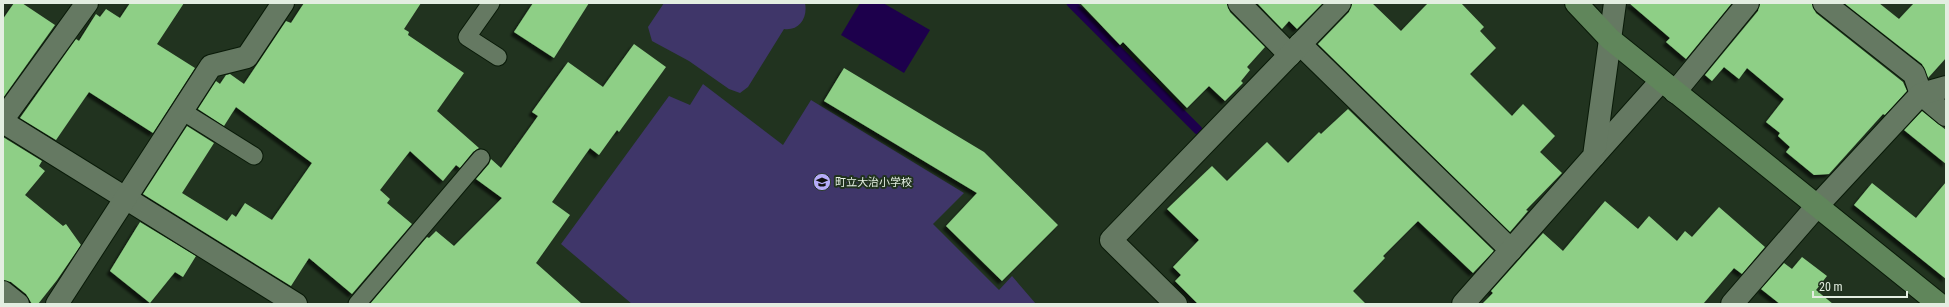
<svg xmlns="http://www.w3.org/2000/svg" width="1949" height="307" viewBox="0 0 1949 307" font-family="'Roboto Condensed','Noto Sans JP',sans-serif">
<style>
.green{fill:#3f3669}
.water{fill:#1d004c}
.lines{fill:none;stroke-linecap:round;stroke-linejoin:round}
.stream{stroke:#1d004c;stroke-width:9}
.building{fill:#8ecf86;filter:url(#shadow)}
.lane-casing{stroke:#091a08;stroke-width:19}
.street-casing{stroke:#091a08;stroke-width:24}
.secondary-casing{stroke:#091a08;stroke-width:24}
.lane{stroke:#657962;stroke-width:17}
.street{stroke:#657962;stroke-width:22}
.secondary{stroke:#60865b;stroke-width:22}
.labels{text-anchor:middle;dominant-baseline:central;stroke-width:4;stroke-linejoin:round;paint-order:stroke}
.poi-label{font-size:11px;fill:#e3eee1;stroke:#21331f;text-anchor:start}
</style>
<defs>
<filter id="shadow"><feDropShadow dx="-3.5" dy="3.5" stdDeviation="1" flood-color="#0009"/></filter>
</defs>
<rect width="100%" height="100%" fill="#21331f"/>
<g class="green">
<path d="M664,3H805C808,18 799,31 784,29L748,87L740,93L729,89L689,61L652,41L648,27Z"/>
<polygon points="703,84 783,145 811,100 964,193 933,224 999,290 1012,276 1036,304 632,304 561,244 669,96 690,105"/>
</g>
<polygon class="water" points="860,3 883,3 930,30 904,73 841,35"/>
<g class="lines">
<polyline class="stream" points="1071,3 1198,130"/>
</g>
<g class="building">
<polygon points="14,3 22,3 55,25 3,98 3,19"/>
<polygon points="130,3 184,3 157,44 195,68 153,133 89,92 56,140 20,118 76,39 79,41 96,14 100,17 106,9 120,18"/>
<polygon points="304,3 421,3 404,29 409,32 408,35 464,73 437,111 479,148 473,152 460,168 456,165 443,181 410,151 380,190 390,199 387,203 412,224 352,294 309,258 291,286 143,194 187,126 214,143 182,193 227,221 232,214 236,217 245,203 272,220 312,163 236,107 224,126 198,109 216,81 220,84 226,75 230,74 244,84 286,21 291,23"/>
<polygon points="533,3 589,3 554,58 514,32"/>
<polygon points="1080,3 1227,3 1230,12 1265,47 1247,67 1250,70 1241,81 1243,83 1225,101 1209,86 1187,108 1123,42 1120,45"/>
<polygon points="1257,3 1323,3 1297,29 1289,21 1282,29"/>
<polygon points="1352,3 1372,3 1401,31 1428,3 1461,3 1484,27 1480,31 1496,48 1470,74 1512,116 1523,104 1555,136 1540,152 1562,173 1526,210 1528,211 1510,232 1318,44 1349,12"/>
<polygon points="1629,3 1732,3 1686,59 1666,42 1670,38"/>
<polygon points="1760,3 1812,3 1816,13 1903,82 1907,91 1885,115 1883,114 1829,174 1814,175 1786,152 1790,147 1778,136 1780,133 1766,122 1784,99 1747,68 1739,79 1724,67 1712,81 1705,75 1758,11"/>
<polygon points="1844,3 1879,3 1899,19 1914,3 1946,3 1946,58 1928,78 1922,64"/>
<polygon points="634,44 666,67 619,132 617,130 599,155 590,148 552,202 570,215 536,263 582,304 370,304 427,237 429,238 436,231 454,246 502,198 476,179 489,164 491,159 501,168 538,116 532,112 568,62 603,87"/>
<polygon points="844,68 984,152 1058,225 1002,281 946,226 977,193 824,101"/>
<polygon points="1348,109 1494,251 1473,273 1418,221 1383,256 1385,258 1353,291 1366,304 1198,304 1175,281 1181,275 1173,267 1199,240 1167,209 1212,166 1227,181 1267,142 1288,163 1319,132 1321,134"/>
<polygon points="1922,111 1946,130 1946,164 1904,130"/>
<polygon points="3,137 42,161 39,166 45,171 25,195 63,226 66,224 81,245 57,280 38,304 32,304 26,294 11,282 3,280"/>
<polygon points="1946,182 1946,279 1854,205 1872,183 1916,218"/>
<polygon points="1605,201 1638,229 1649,216 1677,241 1685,231 1692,237 1719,207 1765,247 1742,274 1734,268 1703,304 1482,304 1493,293 1491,291 1543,233 1563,251"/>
<polygon points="140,222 196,256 183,277 175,272 150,303 110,271"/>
<polygon points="1802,257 1827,276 1816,290 1833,304 1780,304 1761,289 1784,263 1792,269"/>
</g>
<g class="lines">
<defs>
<g id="lane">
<polyline points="491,3 467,37 498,57"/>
<polyline points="182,111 254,156"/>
<polyline points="357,304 481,158"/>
</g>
<g id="street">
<polyline points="1239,3 1290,55"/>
<polyline points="1824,3 1914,74 1921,94 1946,115"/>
<polyline points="1300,44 1511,250"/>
<polyline points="1675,92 1748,3"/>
<polyline points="3,119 87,3"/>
<polyline points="3,122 296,304"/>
<polyline points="1594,156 1661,81"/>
<polyline points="3,292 18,304"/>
<polyline points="57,304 211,66 247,57 283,3"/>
<polyline points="1176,304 1111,240 1340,3"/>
<polyline points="1463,304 1594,156 1615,3"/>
<polyline points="1732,304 1817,206 1921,94 1946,87"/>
</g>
<polyline id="secondary" points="1576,3 1610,39 1939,304"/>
</defs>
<use href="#lane" class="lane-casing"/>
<use href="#street" class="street-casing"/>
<use href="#secondary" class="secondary-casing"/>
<use href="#lane" class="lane"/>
<use href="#street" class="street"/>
<use href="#secondary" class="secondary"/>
</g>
<defs>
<symbol id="school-disc" viewBox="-11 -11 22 22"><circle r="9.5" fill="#b6acf8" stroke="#21331f"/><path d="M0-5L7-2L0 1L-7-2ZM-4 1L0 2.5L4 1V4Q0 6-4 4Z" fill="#111"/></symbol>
</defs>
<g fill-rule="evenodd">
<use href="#school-disc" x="812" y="172" width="20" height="20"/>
</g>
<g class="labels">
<g class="poi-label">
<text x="835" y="182">町立大治小学校</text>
</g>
</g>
<rect width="1949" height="307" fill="none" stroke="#e3eee1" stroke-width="8"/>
<path d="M1813 291v6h94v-6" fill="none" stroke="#e3eee1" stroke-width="2"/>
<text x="1819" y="291" font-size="12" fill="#e3eee1" stroke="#21331f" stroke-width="3" paint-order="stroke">20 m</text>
</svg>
